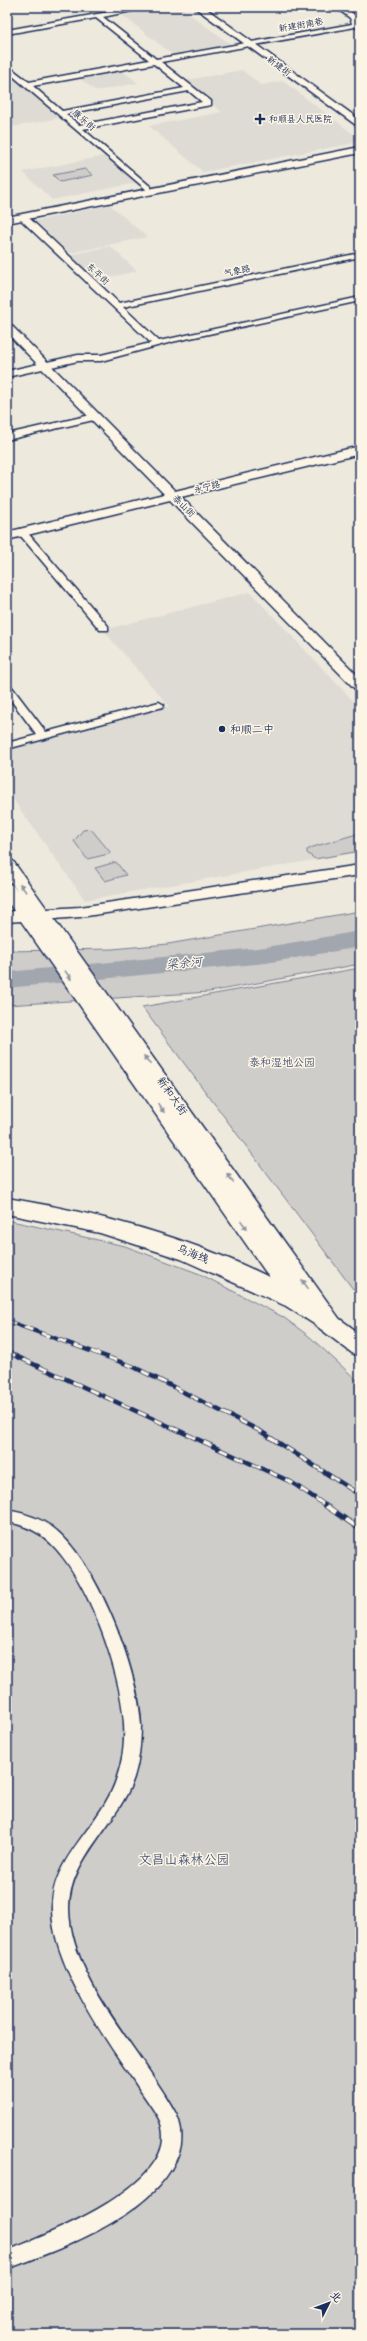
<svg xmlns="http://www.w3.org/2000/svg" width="367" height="2341" viewBox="0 0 367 2341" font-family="Sriracha,'LXGW WenKai TC',sans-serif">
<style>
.built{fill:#dedbd4}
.green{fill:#cfcdca;stroke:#757e94}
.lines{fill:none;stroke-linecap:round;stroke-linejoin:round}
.river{fill:#a2a7af;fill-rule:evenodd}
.minor-casing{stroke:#1b2f5e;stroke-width:3}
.tertiary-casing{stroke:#1b2f5e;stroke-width:3}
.secondary-casing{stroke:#1b2f5e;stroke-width:3}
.trunk-casing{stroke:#1b2f5e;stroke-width:3}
.minor{fill:#fcf5e5;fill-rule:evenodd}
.tertiary{fill:#fcf5e5;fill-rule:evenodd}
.secondary{fill:#fcf5e5;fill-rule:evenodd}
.trunk{fill:#fcf5e5;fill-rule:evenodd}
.rail-far1-casing{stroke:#1b2f5e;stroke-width:4.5}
.rail-casing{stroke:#1b2f5e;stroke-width:5.5}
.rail-far1{stroke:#fcf5e5;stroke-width:3;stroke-dasharray:9;stroke-linecap:butt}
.rail{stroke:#fcf5e5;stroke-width:4;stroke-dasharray:12;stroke-linecap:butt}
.oneway{fill:#8c92a2}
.poi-dot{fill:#1b2f5e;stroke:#fcf5e5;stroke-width:1.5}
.labels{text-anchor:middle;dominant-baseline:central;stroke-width:3;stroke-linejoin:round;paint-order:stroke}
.far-street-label{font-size:9px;fill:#1b2f5e;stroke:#fcf5e5}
.far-poi-label{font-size:9px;fill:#1b2f5e;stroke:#fcf5e5;text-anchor:start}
.poi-label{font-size:11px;fill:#1b2f5e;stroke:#fcf5e5;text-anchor:start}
.park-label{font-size:11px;fill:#485679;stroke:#fcf5e5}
.street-label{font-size:11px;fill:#1b2f5e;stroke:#fcf5e5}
.water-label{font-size:12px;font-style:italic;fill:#445376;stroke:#fcf5e5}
.near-park-label{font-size:13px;fill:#485679;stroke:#fcf5e5}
</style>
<rect width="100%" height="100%" fill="#eee9dd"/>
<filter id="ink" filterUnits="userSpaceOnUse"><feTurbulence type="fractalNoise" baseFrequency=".025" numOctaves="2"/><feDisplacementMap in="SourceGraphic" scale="8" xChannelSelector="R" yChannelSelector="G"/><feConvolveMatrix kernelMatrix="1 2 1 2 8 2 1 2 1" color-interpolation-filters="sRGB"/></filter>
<g filter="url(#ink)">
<g class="built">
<polygon points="169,7 180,7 233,46 176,57 122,15"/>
<polygon points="120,69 138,83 96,91 78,77"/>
<polygon points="242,70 261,85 283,81 360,139 360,142 203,172 149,126 222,112 182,81"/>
<polygon points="7,73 32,94 59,118 7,128"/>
<polygon points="105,156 136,183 52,200 23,172"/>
<polygon points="110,205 147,237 69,253 34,221"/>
<polygon points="110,246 137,271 97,280 70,255"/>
<polygon points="250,592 360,708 360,852 85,900 7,791 7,750 169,706 103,630"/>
</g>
<g class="green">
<polygon points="85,169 93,175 60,182 53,175"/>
<polygon points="91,829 110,852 109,854 87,859 74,841 83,830"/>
<polygon points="360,833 360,851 315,859 307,853 307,850 313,847"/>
<polygon points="116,862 126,875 105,881 95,868"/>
<polygon points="360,911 360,964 209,992 7,1005 7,951 112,949 168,944"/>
<polygon points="360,968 360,1286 353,1289 142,1007"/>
<polygon points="7,1220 125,1246 200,1274 283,1317 310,1337 360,1383 360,2334 7,2334"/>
</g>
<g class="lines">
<polygon class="river" points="360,931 360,947 266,963 7,988 7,972 266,947"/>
<defs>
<g id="minor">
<path d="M137,7H151L103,17L156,59L352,24L350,18L335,7C348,7 360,16 360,30L355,27L161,62L211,101V105L83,129L151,187V191H148L7,71V65L29,82L149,60L96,18L7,34V30ZM154,64L184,88L62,111L33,86ZM189,91L202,102L79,125L66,114Z"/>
<polygon points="20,215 26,215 119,303 360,253 360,257 123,307 159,341 360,297 360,301 172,342 101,361 78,361 7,377 7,371 78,355 101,355 151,343 20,219"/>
<polygon points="95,414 99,417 98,419 7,440 7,434"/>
<polygon points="23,530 26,531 108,626 108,630 100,630 20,535 18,533"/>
<polygon points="7,685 11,686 46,732 159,702 164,705 163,707 7,749 7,743 37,735 7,695"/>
<path d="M7,1510C23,1513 38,1517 52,1527C96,1559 139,1671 141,1725C141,1743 139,1761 134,1777C119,1824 68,1858 69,1909C70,1979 143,2053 175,2112C181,2122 183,2138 180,2149C161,2213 63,2248 7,2269V2251C49,2234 150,2194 162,2146C164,2138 163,2126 159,2119C152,2106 142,2094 134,2081C104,2037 53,1965 52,1910C50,1857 103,1825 117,1777C123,1760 125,1741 124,1723C121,1670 85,1567 41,1535C30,1528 20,1524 7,1522Z"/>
</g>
<g id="tertiary">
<polygon points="194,7 204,7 360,120 360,128"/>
<polygon points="7,324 11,325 175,491 360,446 360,454 181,497 360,678 360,690 355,689 170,500 7,540 7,532 164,494 7,333"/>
</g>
<g id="secondary">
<polygon points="360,147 360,153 7,223 7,217"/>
<path d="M7,860L13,861L47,909L80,907L360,865V875L80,917L54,919L341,1321L344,1326L341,1331C324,1337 316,1315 307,1303L304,1307L297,1309L290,1307L21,921L7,922V912L14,911L7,901V884L13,885L19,894L7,877Z"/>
</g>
<path id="trunk" d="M7,1198C129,1218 262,1257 360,1334V1356L352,1353L314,1324L286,1306L181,1259L100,1233L7,1214Z"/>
</defs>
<use href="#minor" class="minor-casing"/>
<use href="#tertiary" class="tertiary-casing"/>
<use href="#secondary" class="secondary-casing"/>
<use href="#trunk" class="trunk-casing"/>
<use href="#minor" class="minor"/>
<use href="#tertiary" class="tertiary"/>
<use href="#secondary" class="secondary"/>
<use href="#trunk" class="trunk"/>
<defs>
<g id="rail-far1">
<polyline points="7,1321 132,1366 260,1431 360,1495"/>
<polyline points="7,1352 291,1482 328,1507"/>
</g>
<polyline id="rail" points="326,1506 360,1529"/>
</defs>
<use href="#rail-far1" class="rail-far1-casing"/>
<use href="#rail" class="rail-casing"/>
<use href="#rail-far1" class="rail-far1"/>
<use href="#rail" class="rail"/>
</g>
<defs><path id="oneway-solid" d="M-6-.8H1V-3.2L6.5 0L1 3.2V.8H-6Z"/></defs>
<g class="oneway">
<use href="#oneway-solid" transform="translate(23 888) rotate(-126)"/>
<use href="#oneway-solid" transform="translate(68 975) rotate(55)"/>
<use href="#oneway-solid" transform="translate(147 1060) rotate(-125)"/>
<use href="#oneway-solid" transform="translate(161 1108) rotate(55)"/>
<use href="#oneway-solid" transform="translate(230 1178) rotate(-126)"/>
<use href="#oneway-solid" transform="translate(244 1225) rotate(55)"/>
<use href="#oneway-solid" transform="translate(305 1284) rotate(-125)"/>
</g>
</g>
<g class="poi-dot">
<path d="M258 113h4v4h4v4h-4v4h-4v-4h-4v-4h4z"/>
<circle cx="222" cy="729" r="4"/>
</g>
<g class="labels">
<g class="far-street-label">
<text transform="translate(301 25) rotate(-10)">新建街南巷</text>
<text transform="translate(279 66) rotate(36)">新建街</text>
<text transform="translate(84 120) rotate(41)">康乐街</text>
<text transform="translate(237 271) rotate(-12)">气象路</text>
<text transform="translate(98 274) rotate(43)">东平街</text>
<text transform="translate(207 487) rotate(-14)">永宁路</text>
<text transform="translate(184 506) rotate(45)">泰山街</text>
</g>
<g class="far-poi-label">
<text x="269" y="119">和顺县人民医院</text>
</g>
<g class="poi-label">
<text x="230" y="729">和顺二中</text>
</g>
<g class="park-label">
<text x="282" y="1062">泰和湿地公园</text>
</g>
<g class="street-label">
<text transform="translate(172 1096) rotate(55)">新和大街</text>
<text transform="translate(193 1254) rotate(22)">乌海线</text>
</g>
<g class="water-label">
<text transform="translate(184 963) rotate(-5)">梁余河</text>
</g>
<g class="near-park-label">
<text x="184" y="1859">文昌山森林公园</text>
</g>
</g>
<rect width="367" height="2341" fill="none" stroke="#fcf5e5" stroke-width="24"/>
<rect x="12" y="12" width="343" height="2317" fill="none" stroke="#1b2f5e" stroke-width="1.5" filter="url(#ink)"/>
<g transform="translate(329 2303) rotate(48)" stroke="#fcf5e5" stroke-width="3" paint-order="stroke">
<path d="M0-3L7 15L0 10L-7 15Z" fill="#1b2f5e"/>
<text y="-6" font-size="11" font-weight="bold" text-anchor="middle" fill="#1b2f5e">北</text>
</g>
</svg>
